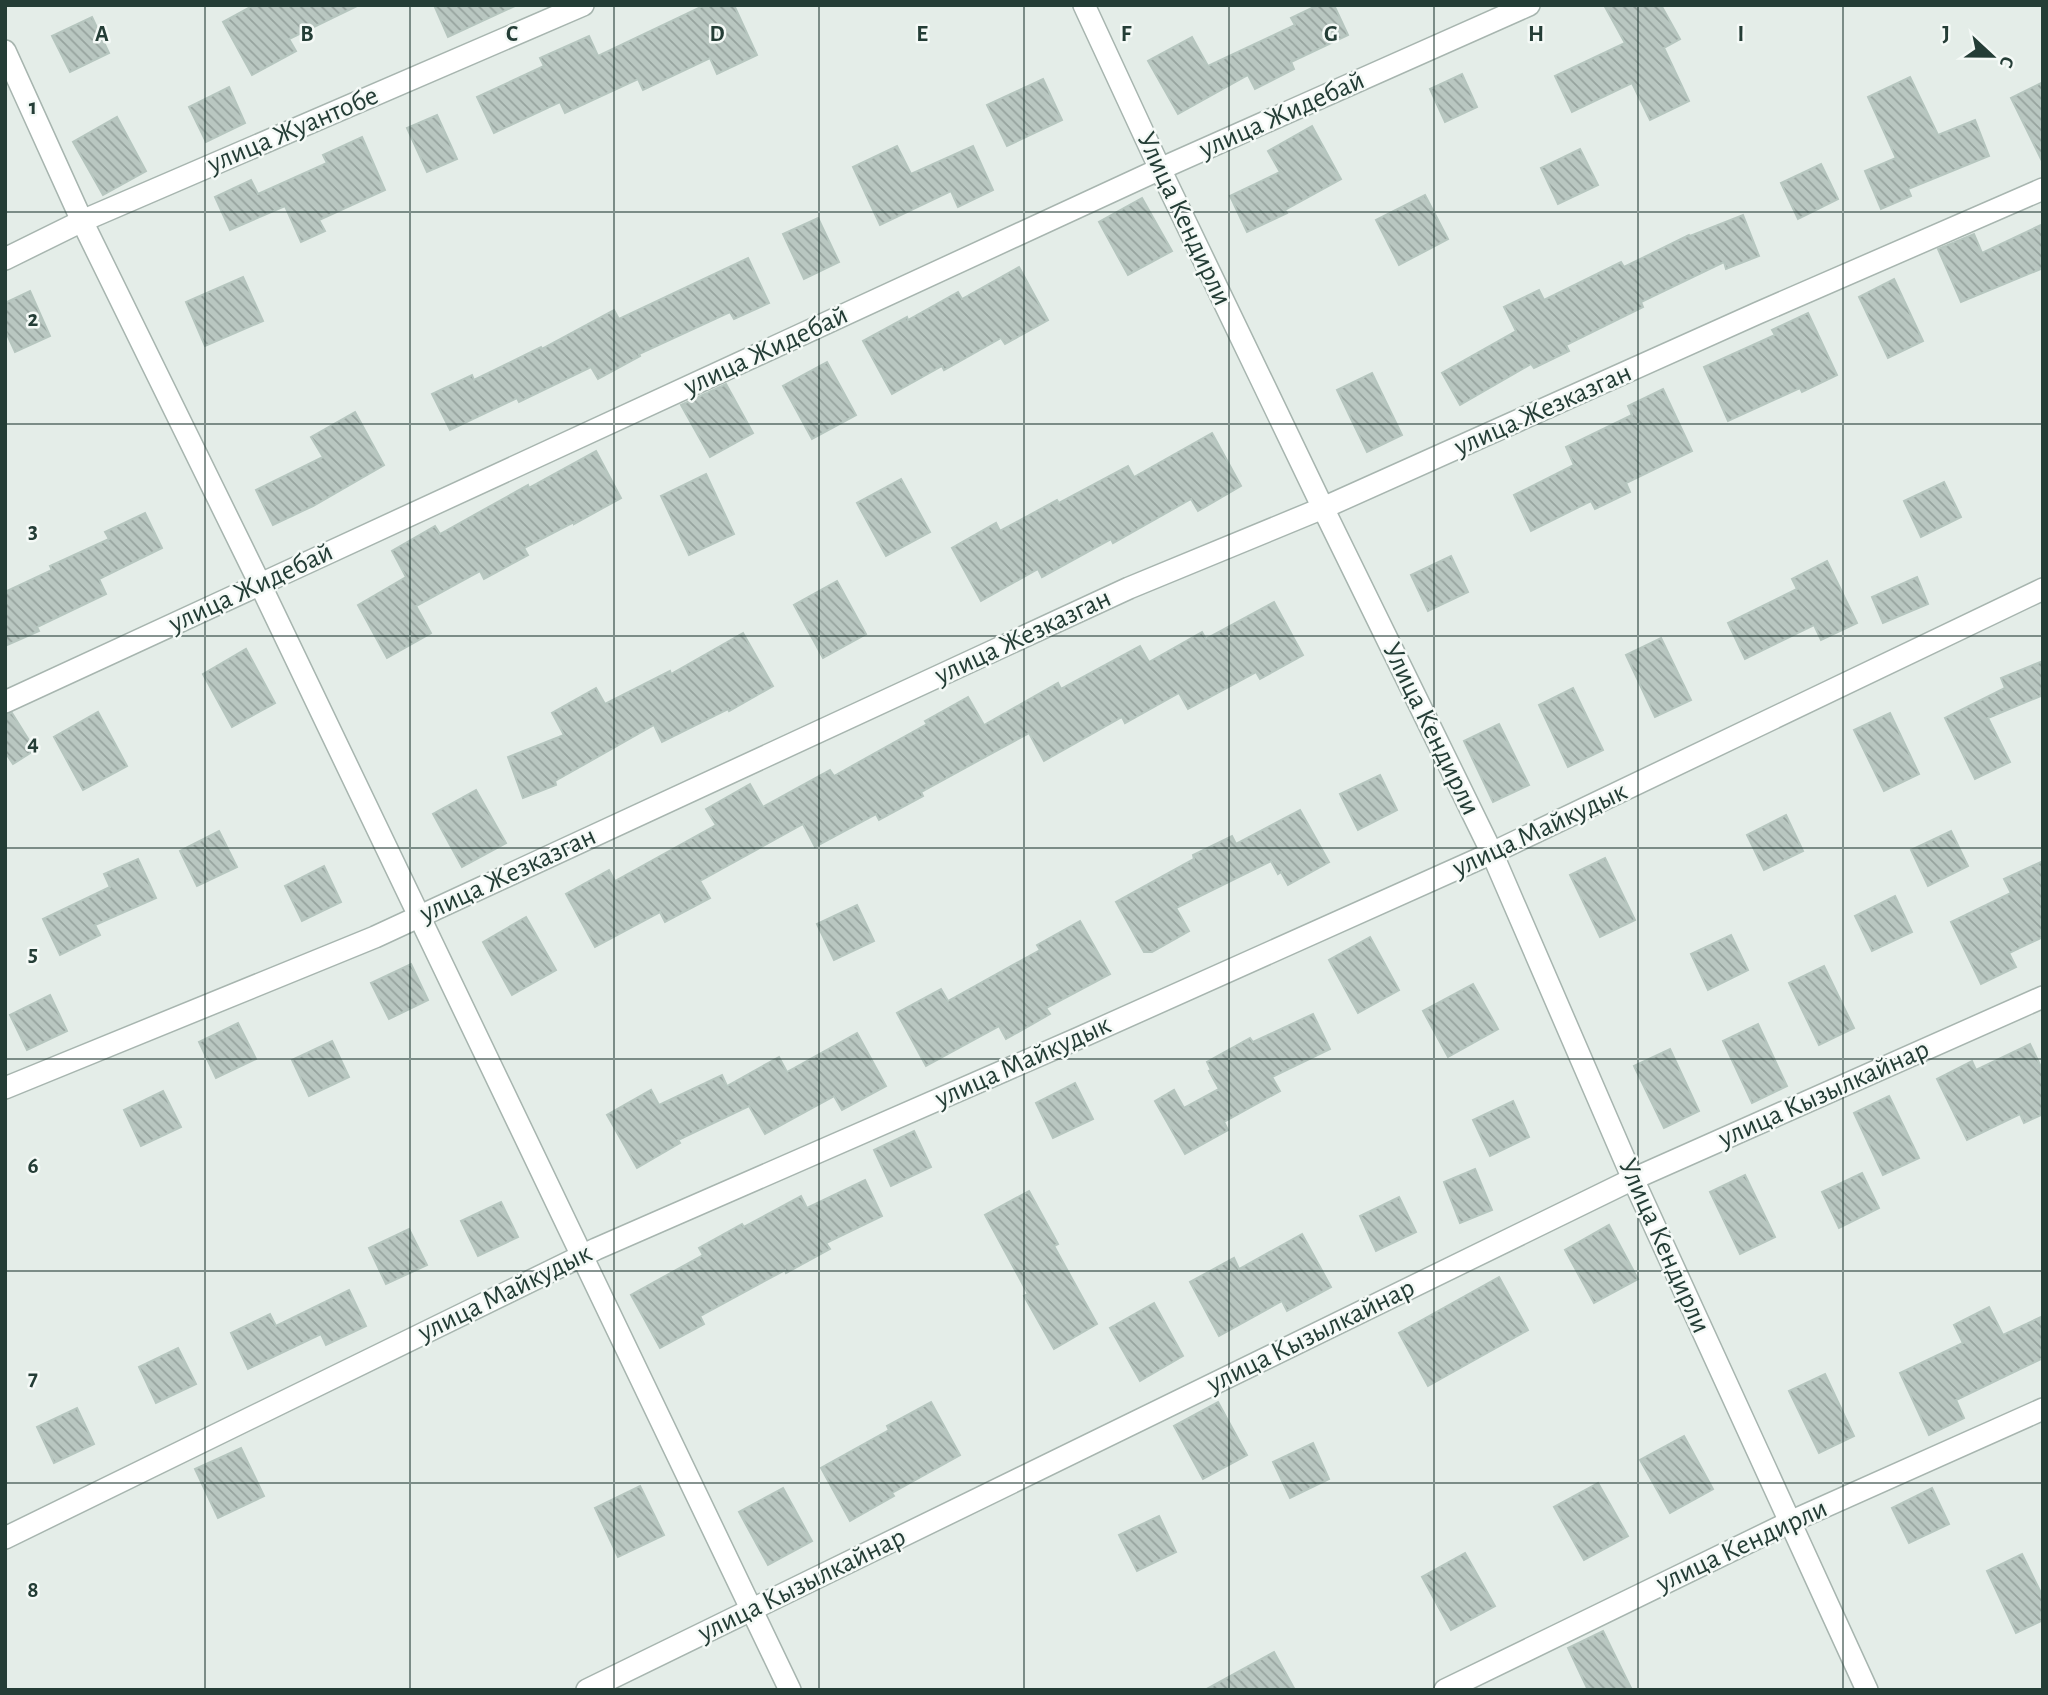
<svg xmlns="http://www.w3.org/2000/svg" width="2048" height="1695" viewBox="0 0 2048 1695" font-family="'Alegreya Sans',sans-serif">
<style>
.building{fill:url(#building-back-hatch);stroke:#b6c6bf;stroke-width:2}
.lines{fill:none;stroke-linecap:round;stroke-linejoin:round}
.minor-casing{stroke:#a7b5af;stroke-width:24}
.minor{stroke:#fff;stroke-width:21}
.grid{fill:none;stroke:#243d36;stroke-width:2;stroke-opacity:0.55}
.labels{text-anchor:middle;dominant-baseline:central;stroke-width:5;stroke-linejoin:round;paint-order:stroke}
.street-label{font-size:28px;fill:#243d36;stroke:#f4f9f6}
.grid-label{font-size:23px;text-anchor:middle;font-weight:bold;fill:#243d36;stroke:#f4f9f6;stroke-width:5;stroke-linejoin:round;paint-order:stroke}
</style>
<defs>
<pattern id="building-back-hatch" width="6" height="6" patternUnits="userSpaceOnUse" patternTransform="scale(1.75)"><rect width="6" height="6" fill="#b9c7c1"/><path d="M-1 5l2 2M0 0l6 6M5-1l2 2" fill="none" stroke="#96a39e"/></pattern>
</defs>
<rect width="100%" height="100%" fill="#e4ede8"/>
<g class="building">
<polygon points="254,5 359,5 289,39 296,51 252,75 223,22"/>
<polygon points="434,5 517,5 448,37"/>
<polygon points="705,5 734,5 757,55 717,74 710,58 643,90 638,79 565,113 560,102 494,133 477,97 544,66 540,58 589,36 598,56"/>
<polygon points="1318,5 1334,5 1348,35 1291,62 1294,69 1255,89 1248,75 1178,114 1148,61 1192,37 1208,66 1295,25 1291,18"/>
<polygon points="1604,5 1661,5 1680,39 1664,48 1689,101 1650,120 1632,83 1572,112 1555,76 1625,43"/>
<polygon points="92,17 109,53 70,72 52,36"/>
<polygon points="1462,74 1477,107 1445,122 1430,89"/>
<polygon points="1910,77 1938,135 1975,120 1989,156 1908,189 1911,196 1881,209 1865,171 1896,158 1868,97"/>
<polygon points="1043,79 1062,120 1007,146 987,105"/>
<polygon points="2043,82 2043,163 2011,98"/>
<polygon points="229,87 245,123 206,142 189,107"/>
<polygon points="437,115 457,159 427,172 407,128"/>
<polygon points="117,117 146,171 103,195 73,142"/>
<polygon points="1312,126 1341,179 1285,210 1287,213 1247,232 1230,196 1280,172 1268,151"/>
<polygon points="362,137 385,190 319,220 325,231 301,242 285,206 230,230 215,197 251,180 258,194 327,163 323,155"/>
<polygon points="897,146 911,174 973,146 993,190 958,207 951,191 880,225 853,167"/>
<polygon points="1580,149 1598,185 1558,204 1541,168"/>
<polygon points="1821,164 1838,199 1798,219 1781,183"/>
<polygon points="1425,195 1448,239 1399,265 1376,220"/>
<polygon points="1142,198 1172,251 1128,275 1099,222"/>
<polygon points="1743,215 1759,256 1726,269 1724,262 1641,302 1643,307 1566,345 1569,351 1534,368 1531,364 1460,405 1442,373 1516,331 1504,307 1539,290 1544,300 1621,262 1624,267 1689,235 1690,236"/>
<polygon points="818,218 839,262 804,279 783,234"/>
<polygon points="2043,224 2043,268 1961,302 1938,249 1974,234 1982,253"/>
<polygon points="748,258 769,303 734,319 730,312 639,354 640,356 598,379 591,367 519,402 517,398 450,430 432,394 472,375 474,380 541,347 542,349 614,310 619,319"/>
<polygon points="1019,267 1048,320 1005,344 1001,338 944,370 942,366 892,394 863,341 907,317 908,320 958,292 962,299"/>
<polygon points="243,277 263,321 205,346 186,302"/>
<polygon points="1894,279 1923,341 1888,358 1859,297"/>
<polygon points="30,291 50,336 15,352 5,330 5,303"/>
<polygon points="1808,313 1837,375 1802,392 1800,388 1728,421 1704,367 1775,335 1772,330"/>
<polygon points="827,362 856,415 812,439 783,386"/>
<polygon points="1372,373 1402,435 1367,452 1337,390"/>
<polygon points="726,384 753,433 710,457 681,405"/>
<polygon points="1663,389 1692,451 1626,483 1630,492 1595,509 1591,501 1531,531 1514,495 1574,465 1566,447 1632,415 1628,406"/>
<polygon points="355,412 384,465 313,506 273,525 256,490 323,457 311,437"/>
<polygon points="1212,433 1241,486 1198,511 1191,499 1113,543 1111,539 1042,577 1038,569 981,601 952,548 996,523 1000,531 1057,500 1059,503 1128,466 1134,477"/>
<polygon points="596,451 621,498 574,524 574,522 524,548 528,555 484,579 480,571 416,606 431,633 387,658 358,605 406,577 392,551 435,526 440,534 528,485 529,488"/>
<polygon points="706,474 734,534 689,555 661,496"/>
<polygon points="901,479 930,532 886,556 857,503"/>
<polygon points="1944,482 1961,517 1921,537 1904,501"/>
<polygon points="145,513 162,548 99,579 106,594 37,627 39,631 5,646 5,592 52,570 50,566 109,539 105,532"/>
<polygon points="1451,556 1468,592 1428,611 1411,575"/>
<polygon points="1827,561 1857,623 1821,640 1814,625 1745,659 1728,623 1797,589 1792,579"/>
<polygon points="1917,577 1928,604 1883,623 1872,597"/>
<polygon points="837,581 866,634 823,658 794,605"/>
<polygon points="1274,602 1303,655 1260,679 1256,672 1188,709 1179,693 1125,723 1122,717 1044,761 1029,733 921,792 923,796 879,820 876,814 815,847 803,824 700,881 710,898 665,922 660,912 595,947 566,894 609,870 615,881 716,825 706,809 750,784 763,807 830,770 834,776 927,724 925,721 968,697 984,725 1058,683 1061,689 1140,646 1149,662 1202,632 1206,639"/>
<polygon points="743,633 773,686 729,711 728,709 662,742 654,725 555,781 556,785 523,798 508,757 564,735 552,713 596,688 605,704 670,671 671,674"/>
<polygon points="1661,638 1691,700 1655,717 1626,655"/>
<polygon points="246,649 275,703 232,727 203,674"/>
<polygon points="2043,661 2043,695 1988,718 2010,762 1975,779 1945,718 2005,688 2001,678"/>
<polygon points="1573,688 1603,750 1568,767 1539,705"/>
<polygon points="98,712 127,766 83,790 54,737"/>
<polygon points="12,713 35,750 13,764 5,752 5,715"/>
<polygon points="1890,713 1919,774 1884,791 1854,730"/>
<polygon points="1499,724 1529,785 1493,802 1464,741"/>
<polygon points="1380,775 1397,810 1358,830 1340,794"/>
<polygon points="476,790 506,843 462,867 433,814"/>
<polygon points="1300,810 1329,862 1288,885 1281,872 1278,874 1271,861 1176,908 1189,931 1152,952 1144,952 1116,902 1194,859 1193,855 1232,836 1236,844"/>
<polygon points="1786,815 1803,851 1764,870 1747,835"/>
<polygon points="219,831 237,867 197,886 180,851"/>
<polygon points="1951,831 1968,866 1928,886 1911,850"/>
<polygon points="1605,858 1635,920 1600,937 1570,875"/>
<polygon points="138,859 156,898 95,925 100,935 60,955 43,919 110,887 104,874"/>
<polygon points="2043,861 2043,937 2009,953 2016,967 1981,984 1951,922 2011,893 2004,879"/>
<polygon points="324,866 341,902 302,921 285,886"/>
<polygon points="1895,896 1912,932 1872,951 1855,916"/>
<polygon points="857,905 874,941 834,960 817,924"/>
<polygon points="526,917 556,970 512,995 483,942"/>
<polygon points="1080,921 1110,974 1046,1008 1050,1014 1006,1039 999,1026 926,1066 897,1013 941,989 948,1001 1040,950 1037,945"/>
<polygon points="1731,935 1748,970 1708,990 1691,954"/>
<polygon points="1370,937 1399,990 1358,1013 1329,960"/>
<polygon points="411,964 428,1000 389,1019 371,983"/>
<polygon points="1824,966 1854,1028 1819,1045 1789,983"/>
<polygon points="1473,984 1498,1029 1448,1057 1423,1011"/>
<polygon points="50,995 67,1031 27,1050 10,1015"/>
<polygon points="1313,1014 1330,1049 1272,1077 1280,1091 1224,1122 1228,1130 1185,1154 1155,1101 1174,1090 1184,1108 1219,1089 1209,1071 1211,1070 1207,1062 1250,1038 1253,1042"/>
<polygon points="238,1023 256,1059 216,1078 199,1042"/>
<polygon points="1758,1024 1787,1086 1752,1103 1723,1041"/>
<polygon points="857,1033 886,1086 842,1110 834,1096 765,1134 749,1106 678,1140 680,1143 637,1168 607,1115 651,1090 659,1105 722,1075 727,1086 779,1057 787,1072"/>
<polygon points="332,1041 349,1077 309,1096 292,1060"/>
<polygon points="2030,1044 2043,1071 2043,1114 2024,1123 2020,1114 1967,1140 1937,1079 1972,1061 1976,1070"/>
<polygon points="1670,1049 1699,1111 1664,1128 1634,1066"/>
<polygon points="1075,1083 1093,1119 1053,1138 1036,1103"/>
<polygon points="163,1091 181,1127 141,1146 124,1110"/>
<polygon points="1889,1096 1919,1158 1883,1175 1854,1113"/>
<polygon points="1513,1101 1529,1137 1490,1156 1473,1120"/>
<polygon points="914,1131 931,1167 891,1186 874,1150"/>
<polygon points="1475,1169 1492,1210 1460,1223 1444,1182"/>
<polygon points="1862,1173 1879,1208 1839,1228 1822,1192"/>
<polygon points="1745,1175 1775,1237 1740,1254 1710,1192"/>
<polygon points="865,1180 882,1216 826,1243 830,1249 786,1273 785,1270 700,1316 704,1324 660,1348 631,1295 703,1255 699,1248 742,1224 744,1227 801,1196 807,1208"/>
<polygon points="1029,1191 1058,1244 1054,1246 1097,1324 1054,1349 1024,1296 1028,1294 985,1215"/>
<polygon points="1399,1197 1416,1232 1376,1251 1360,1216"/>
<polygon points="501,1202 518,1237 478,1256 461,1221"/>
<polygon points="1609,1225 1638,1279 1594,1303 1565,1250"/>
<polygon points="409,1229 427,1265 386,1284 369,1248"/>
<polygon points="1302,1234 1331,1287 1287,1311 1282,1301 1219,1336 1190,1282 1234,1258 1239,1269"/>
<polygon points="1499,1277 1528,1330 1428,1386 1399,1333"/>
<polygon points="349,1290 366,1326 326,1345 321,1334 248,1369 231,1333 270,1314 276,1326"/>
<polygon points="1154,1303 1183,1356 1140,1381 1110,1328"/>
<polygon points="1989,1307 2003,1335 2043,1316 2043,1358 1956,1400 1964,1418 1929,1435 1900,1373 1963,1343 1954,1325"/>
<polygon points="178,1348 196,1384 156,1403 139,1367"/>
<polygon points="1825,1374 1854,1436 1819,1453 1789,1391"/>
<polygon points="931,1402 960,1455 892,1493 894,1496 850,1521 821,1468 889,1430 887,1426"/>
<polygon points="1218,1402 1247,1455 1203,1479 1174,1426"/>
<polygon points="77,1408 94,1444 54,1463 37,1427"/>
<polygon points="1684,1436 1713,1489 1670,1513 1640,1460"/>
<polygon points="1313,1443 1329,1479 1290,1498 1273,1462"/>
<polygon points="241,1448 264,1496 218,1518 195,1469"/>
<polygon points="1598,1483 1628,1536 1584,1560 1554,1507"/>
<polygon points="640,1486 664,1535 618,1557 595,1508"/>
<polygon points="783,1488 812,1541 768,1565 739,1512"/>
<polygon points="1932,1488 1949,1524 1909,1543 1892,1508"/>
<polygon points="1159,1516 1176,1552 1137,1571 1119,1535"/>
<polygon points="1465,1553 1495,1606 1451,1630 1422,1577"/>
<polygon points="2022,1554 2043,1597 2043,1620 2016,1633 1987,1571"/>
<polygon points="1603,1631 1632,1690 1588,1690 1568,1648"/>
<polygon points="1274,1652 1295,1690 1205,1690"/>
</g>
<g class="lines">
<defs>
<g id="minor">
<polyline points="1084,5 1160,169 1323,508 1492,853 1633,1179 1867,1690"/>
<polyline points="5,51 82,221 260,584 790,1690"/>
<polyline points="5,259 82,221 583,5"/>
<polyline points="5,702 1160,169 1529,5"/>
<polyline points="5,1088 375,937 1129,588 1323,508 1758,313 2043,189"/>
<polyline points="5,1538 596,1249 1079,1038 1492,853 2043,589"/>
<polyline points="587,1690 1633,1179 2043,997"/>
<polyline points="1445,1690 1790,1522 2043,1409"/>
</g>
</defs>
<use href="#minor" class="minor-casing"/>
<use href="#minor" class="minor"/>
</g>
<path class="grid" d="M205,5V1690M410,5V1690M614,5V1690M819,5V1690M1024,5V1690M1229,5V1690M1434,5V1690M1638,5V1690M1843,5V1690M5,212H2043M5,424H2043M5,636H2043M5,848H2043M5,1059H2043M5,1271H2043M5,1483H2043"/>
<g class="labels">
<g class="street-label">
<text transform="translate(1282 115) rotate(-24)">улица Жидебай</text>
<text transform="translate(293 130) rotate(-23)">улица Жуантобе</text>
<text transform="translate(1184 219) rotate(65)">Улица Кендирли</text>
<text transform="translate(766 351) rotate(-25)">улица Жидебай</text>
<text transform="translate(1543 410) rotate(-24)">улица Жезказган</text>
<text transform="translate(251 588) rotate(-25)">улица Жидебай</text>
<text transform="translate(1023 637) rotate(-25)">улица Жезказган</text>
<text transform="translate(1431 729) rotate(64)">Улица Кендирли</text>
<text transform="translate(1540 830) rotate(-25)">улица Майкудык</text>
<text transform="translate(508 875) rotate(-25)">улица Жезказган</text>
<text transform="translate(1023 1062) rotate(-24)">улица Майкудык</text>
<text transform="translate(1824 1094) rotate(-24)">улица Кызылкайнар</text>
<text transform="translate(1664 1246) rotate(66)">Улица Кендирли</text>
<text transform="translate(505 1293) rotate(-26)">улица Майкудык</text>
<text transform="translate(1311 1336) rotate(-26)">улица Кызылкайнар</text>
<text transform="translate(1742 1546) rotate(-25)">улица Кендирли</text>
<text transform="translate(802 1585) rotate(-26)">улица Кызылкайнар</text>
</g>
</g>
<g class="grid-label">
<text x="102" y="41">A</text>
<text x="307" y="41">B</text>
<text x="512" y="41">C</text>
<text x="717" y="41">D</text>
<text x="922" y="41">E</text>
<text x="1126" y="41">F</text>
<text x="1331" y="41">G</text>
<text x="1536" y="41">H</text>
<text x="1741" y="41">I</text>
<text x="1946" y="41">J</text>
<text x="33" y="114">1</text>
<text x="33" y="326">2</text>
<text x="33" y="538">3</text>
<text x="33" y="750">4</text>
<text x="33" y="961">5</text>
<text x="33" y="1173">6</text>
<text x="33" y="1385">7</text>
<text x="33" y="1597">8</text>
</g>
<rect width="2048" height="1695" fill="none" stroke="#243d36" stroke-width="14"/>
<g transform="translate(1992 56) rotate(112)" stroke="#f4f9f6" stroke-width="5" paint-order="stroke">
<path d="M0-5L12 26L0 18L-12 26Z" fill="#243d36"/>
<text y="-10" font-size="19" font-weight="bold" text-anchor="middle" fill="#243d36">С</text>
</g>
</svg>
